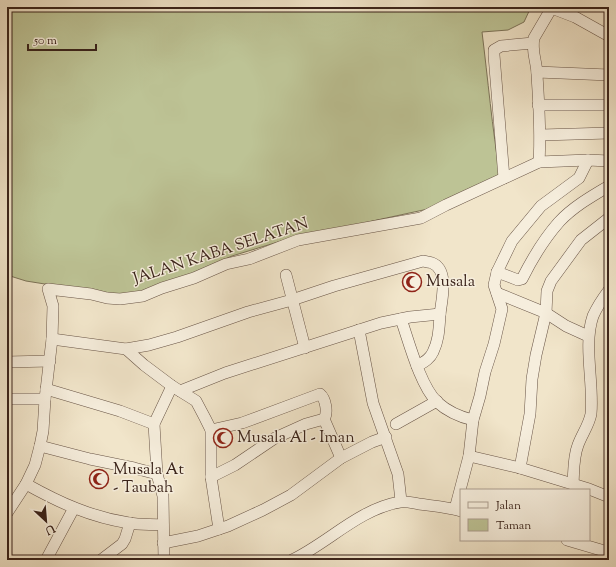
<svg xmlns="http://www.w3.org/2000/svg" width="616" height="567" viewBox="0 0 616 567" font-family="'Sorts Mill Goudy',serif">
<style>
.green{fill:#bdc395;stroke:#7c7358}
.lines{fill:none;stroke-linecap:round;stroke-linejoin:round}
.stream{stroke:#748175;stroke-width:2.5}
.street-casing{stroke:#685446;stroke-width:12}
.street{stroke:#f6eedd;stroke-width:11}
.labels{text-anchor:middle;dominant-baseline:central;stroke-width:3;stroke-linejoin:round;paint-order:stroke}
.street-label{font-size:16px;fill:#3a231a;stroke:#f6eedd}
.poi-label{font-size:16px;fill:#3a231a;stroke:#f6eedd;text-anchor:start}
</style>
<rect width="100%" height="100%" fill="#f1e5ca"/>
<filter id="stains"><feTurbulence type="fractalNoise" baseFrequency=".005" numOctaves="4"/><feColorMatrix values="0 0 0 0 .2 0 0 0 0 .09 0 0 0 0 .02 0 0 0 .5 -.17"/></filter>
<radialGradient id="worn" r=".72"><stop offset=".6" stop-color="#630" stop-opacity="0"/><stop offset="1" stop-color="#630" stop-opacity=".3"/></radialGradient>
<path class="green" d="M7,7H531L524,22L508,30L482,32C488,80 492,127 500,175L428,209L377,220L336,230L291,238L232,256L170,283L131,296L70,288L26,281L7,275Z"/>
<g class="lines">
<polyline class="stream" points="609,462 608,472 609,474"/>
<defs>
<g id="street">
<polyline points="549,7 575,17 609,36"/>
<polyline points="537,72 609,75"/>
<polyline points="538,105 609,105"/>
<polyline points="541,135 609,133"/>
<path d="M539,162C541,133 539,104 537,75C537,62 531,51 534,38L551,9"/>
<polyline points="504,178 494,55 494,50 501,46 533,43"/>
<path d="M497,272L518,280L522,279C532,259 544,239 559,222C573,207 592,196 609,186"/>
<polyline points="286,275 305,348"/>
<polyline points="497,293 546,313 566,326 588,336"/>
<path d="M401,319C409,342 420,385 437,402C447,411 460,417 473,420"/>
<polyline points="359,330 373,403 398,474 401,501"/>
<path d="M52,339L126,349L149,345L177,337L248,312L292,300L334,286L423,261C426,262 430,262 432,263C450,270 441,302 440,315C439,328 439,340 433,352C430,359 424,362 417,366"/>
<polyline points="126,349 144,365 172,386 196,401 205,418 211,430 211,477 219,529"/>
<polyline points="7,362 50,361"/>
<polyline points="46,389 120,411 154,424"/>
<polyline points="180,391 225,373 381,323 410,317 440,314"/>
<polyline points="7,399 45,399"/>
<polyline points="396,424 437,401"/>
<path d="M211,430L242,423L320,394C326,399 328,413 324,419L341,458"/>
<polyline points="40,446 90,459 134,468 157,474"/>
<polyline points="469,456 520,468 589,489 609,497"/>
<polyline points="520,468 530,414 532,379 536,355 546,313 547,291 551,281 581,240 609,218"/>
<polyline points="211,477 235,465 275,438 306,424 324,419"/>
<path d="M26,484C60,503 91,517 129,523C140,525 152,524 163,525"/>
<path d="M573,484C574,471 573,458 578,445C582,434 589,425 591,414C594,383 583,345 593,316C597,307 603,298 609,290"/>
<polyline points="455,509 469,456 473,420 480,396 485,372 494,344 502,309 494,285 497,272 512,241 541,206 579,178 588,160"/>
<polyline points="7,513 26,484 35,465 40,446 43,431 45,399 52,339 53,306 48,289 91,294 107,298 120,299 143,296 162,288 194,278 226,264 249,259 298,240 421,218 446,205 539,162 588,160 609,161"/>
<polyline points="567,540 601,550 609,554"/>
<polyline points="163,543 198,536 228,526 263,510 291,495 341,458 372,442 386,437"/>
<polyline points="46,560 74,508"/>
<polyline points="101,560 122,544 125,539 130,523"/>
<polyline points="164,560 163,496 157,474 154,424 172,386"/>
<path d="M292,560C328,543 359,509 400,502C406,501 413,503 419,504C433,506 447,507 461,511"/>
</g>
</defs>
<use href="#street" class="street-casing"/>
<use href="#street" class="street"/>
</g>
<defs>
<symbol id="mosque-ring" viewBox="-11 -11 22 22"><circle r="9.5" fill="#f6eedd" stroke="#8f2418" stroke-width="1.5"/><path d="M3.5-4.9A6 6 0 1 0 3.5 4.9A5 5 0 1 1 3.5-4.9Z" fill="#8f2418"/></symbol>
</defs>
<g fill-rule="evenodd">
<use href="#mosque-ring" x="401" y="271" width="22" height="22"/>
<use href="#mosque-ring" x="212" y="427" width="22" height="22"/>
<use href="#mosque-ring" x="88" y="468" width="22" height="22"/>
</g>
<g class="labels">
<g class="street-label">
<text transform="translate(221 252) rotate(-18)">JALAN KABA SELATAN</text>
</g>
<g class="poi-label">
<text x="426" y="282">Musala</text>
<text x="237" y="438">Musala Al - Iman</text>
<text x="113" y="470">Musala At<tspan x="113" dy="18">- Taubah</tspan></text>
</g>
</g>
<rect width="616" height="567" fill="none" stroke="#f1e5ca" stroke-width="24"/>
<rect x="8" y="8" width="600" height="551" fill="none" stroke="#3a231a" stroke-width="2"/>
<rect x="12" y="12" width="592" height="543" fill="none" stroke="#3a231a"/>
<rect x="460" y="489" width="130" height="52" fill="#f6eedd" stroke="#ab9d8f"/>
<rect x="468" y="502" width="20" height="6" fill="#f6eedd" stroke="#ab9d8f"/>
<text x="496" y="509" font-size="12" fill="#3a231a">Jalan</text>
<rect x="468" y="519" width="20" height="12" fill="#bdc395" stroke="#ab9d8f"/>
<text x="496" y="529" font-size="12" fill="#3a231a">Taman</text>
<g transform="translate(46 521) rotate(154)" stroke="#f6eedd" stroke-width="3" paint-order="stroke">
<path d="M0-3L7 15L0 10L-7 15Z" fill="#3a231a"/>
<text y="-6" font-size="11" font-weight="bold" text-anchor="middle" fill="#3a231a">U</text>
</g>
<path d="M28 44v6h68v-6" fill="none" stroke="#3a231a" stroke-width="2"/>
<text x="34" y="44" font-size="12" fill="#3a231a" stroke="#f6eedd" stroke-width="3" paint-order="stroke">50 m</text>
<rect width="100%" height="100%" filter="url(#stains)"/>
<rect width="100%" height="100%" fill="url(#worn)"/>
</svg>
